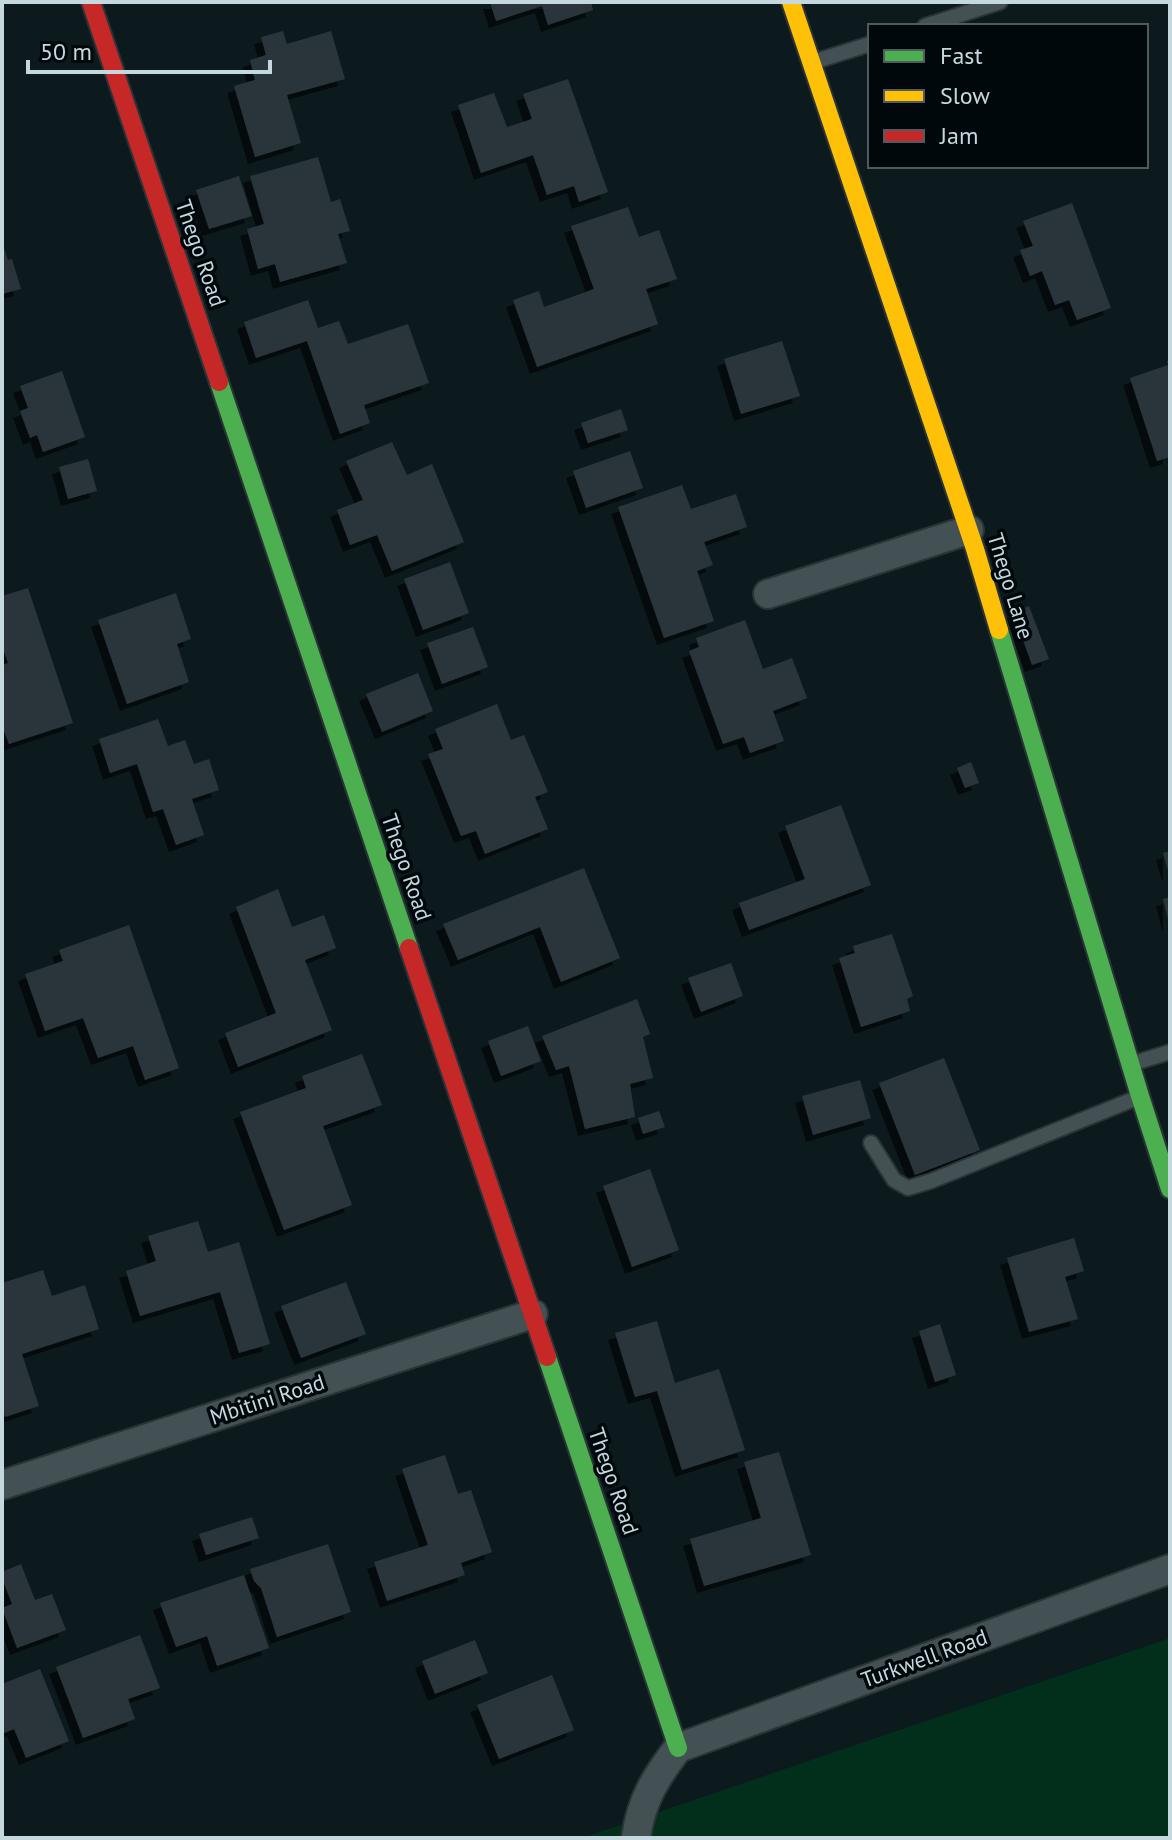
<svg xmlns="http://www.w3.org/2000/svg" width="1172" height="1840" viewBox="0 0 1172 1840" font-family="'PT Sans',sans-serif">
<style>
.green{fill:#022e1c}
.building{fill:#2a353b;filter:url(#shadow)}
.lines{fill:none;stroke-linecap:round;stroke-linejoin:round}
.lane-casing{stroke:#2a3437;stroke-width:18}
.street-casing{stroke:#2a3437;stroke-width:32}
.fast-casing{stroke:#2a3437;stroke-width:22}
.slow-casing{stroke:#2a3437;stroke-width:22}
.jam-casing{stroke:#2a3437;stroke-width:22}
.lane{stroke:#435054;stroke-width:14}
.street{stroke:#435054;stroke-width:28}
.fast{stroke:#4caf50;stroke-width:18}
.slow{stroke:#ffc107;stroke-width:18}
.jam{stroke:#c62828;stroke-width:18}
.labels{text-anchor:middle;dominant-baseline:central;stroke-width:7;stroke-linejoin:round;paint-order:stroke}
.street-label{font-size:22px;fill:#c5d8de;stroke:#00080c}
</style>
<defs>
<filter id="shadow"><feDropShadow dx="-7" dy="7" stdDeviation="0" flood-color="#0009"/></filter>
</defs>
<rect width="100%" height="100%" fill="#0c1a1e"/>
<polygon class="green" points="1170,1638 1170,1838 582,1838"/>
<g class="building">
<polygon points="490,2 591,2 593,10 548,25 542,6 496,21"/>
<polygon points="283,31 287,44 331,31 345,79 287,95 301,143 255,157 234,86 255,80 250,60 266,55 261,37"/>
<polygon points="568,79 608,192 579,202 574,186 547,195 533,155 481,173 458,105 494,93 507,127 532,119 523,94"/>
<polygon points="318,157 331,202 340,199 350,231 338,234 347,263 280,282 275,264 258,269 247,229 264,224 250,176"/>
<polygon points="239,176 252,216 209,229 196,190"/>
<polygon points="1072,203 1111,308 1077,320 1069,300 1055,305 1042,271 1030,276 1020,250 1033,246 1023,221"/>
<polygon points="628,207 639,237 659,230 677,279 646,289 658,324 537,367 513,300 539,291 544,307 594,289 571,226"/>
<polygon points="2,242 8,260 12,259 21,289 2,294"/>
<polygon points="308,300 318,328 339,321 348,344 408,324 429,383 364,405 370,423 340,434 307,341 256,358 244,322"/>
<polygon points="782,341 800,396 741,414 724,359"/>
<polygon points="1170,360 1170,457 1157,461 1130,378 1168,365 1167,361"/>
<polygon points="62,371 85,437 43,452 37,435 30,438 20,411 28,408 20,386"/>
<polygon points="621,409 628,430 588,443 581,423"/>
<polygon points="392,442 407,475 432,464 464,542 392,571 377,535 350,545 337,510 363,500 346,461"/>
<polygon points="630,451 643,488 586,508 573,471"/>
<polygon points="88,459 97,491 68,499 59,467"/>
<polygon points="682,485 691,509 736,494 747,527 704,542 713,565 697,571 714,621 664,638 618,507"/>
<polygon points="450,562 469,613 423,630 404,579"/>
<polygon points="28,588 73,723 9,744 2,726 2,665 8,663 2,646 2,596"/>
<polygon points="176,593 191,639 177,644 189,682 127,704 98,620"/>
<polygon points="1029,606 1049,659 1032,665 1013,612"/>
<polygon points="745,620 763,669 792,658 807,698 773,711 784,741 750,753 744,737 723,744 689,651 699,647 696,638"/>
<polygon points="473,627 488,667 442,684 427,643"/>
<polygon points="418,673 433,711 382,732 366,694"/>
<polygon points="497,704 511,740 524,735 548,792 535,797 548,829 485,854 476,831 461,836 428,754 443,749 435,729"/>
<polygon points="158,719 168,746 185,740 194,764 209,759 219,790 192,799 204,835 176,845 163,809 153,812 137,764 110,773 99,739"/>
<polygon points="971,762 979,783 965,788 957,768"/>
<polygon points="841,805 871,885 749,930 739,903 805,879 785,826"/>
<polygon points="1170,851 1170,874 1169,874 1163,853"/>
<polygon points="584,868 620,958 561,982 540,927 458,960 443,924"/>
<polygon points="278,889 292,927 324,915 336,948 305,960 332,1030 238,1067 225,1033 276,1013 236,907"/>
<polygon points="1170,897 1170,923 1169,923 1163,899"/>
<polygon points="129,925 179,1068 145,1080 133,1046 98,1058 83,1018 45,1031 25,974 63,961 59,950"/>
<polygon points="892,934 913,996 907,999 910,1011 861,1027 839,958 855,953 853,946"/>
<polygon points="731,963 743,996 701,1012 688,978"/>
<polygon points="637,999 650,1034 643,1037 653,1078 630,1084 635,1117 585,1129 569,1066 556,1070 542,1036"/>
<polygon points="528,1026 541,1061 501,1076 488,1041"/>
<polygon points="362,1054 382,1105 323,1126 352,1205 284,1230 240,1112 306,1088 302,1076"/>
<polygon points="944,1058 980,1150 915,1175 879,1083"/>
<polygon points="860,1080 871,1118 813,1135 802,1096"/>
<polygon points="659,1111 665,1127 643,1134 638,1118"/>
<polygon points="650,1169 679,1250 632,1267 603,1186"/>
<polygon points="198,1221 208,1252 239,1242 270,1344 239,1353 220,1292 140,1316 126,1271 156,1261 148,1236"/>
<polygon points="1074,1238 1084,1271 1065,1277 1078,1319 1029,1332 1007,1258"/>
<polygon points="43,1270 52,1296 85,1285 99,1329 22,1354 39,1406 5,1417 2,1408 2,1283"/>
<polygon points="346,1282 366,1334 301,1358 281,1306"/>
<polygon points="657,1321 675,1383 719,1369 745,1450 682,1470 657,1391 635,1397 615,1333"/>
<polygon points="940,1324 956,1375 935,1382 919,1331"/>
<polygon points="779,1452 811,1555 704,1586 690,1539 761,1518 744,1462"/>
<polygon points="445,1455 458,1494 471,1490 492,1552 461,1563 465,1575 387,1601 374,1562 428,1545 402,1469"/>
<polygon points="252,1517 259,1538 206,1555 199,1534"/>
<polygon points="328,1544 351,1612 277,1637 261,1588 254,1581 250,1569"/>
<polygon points="21,1564 35,1600 52,1594 66,1630 17,1648 2,1608 12,1604 2,1578 2,1572"/>
<polygon points="244,1575 269,1648 217,1666 207,1636 176,1647 160,1603"/>
<polygon points="140,1635 160,1688 128,1699 135,1719 83,1738 56,1667"/>
<polygon points="475,1640 488,1673 435,1694 422,1661"/>
<polygon points="40,1669 69,1741 26,1758 14,1729 2,1734 2,1684"/>
<polygon points="552,1675 574,1730 499,1759 477,1705"/>
</g>
<g class="lines">
<defs>
<g id="lane">
<polyline points="925,26 1000,2"/>
<polyline points="813,62 870,44"/>
<polyline points="1131,1064 1170,1052"/>
<polyline points="871,1143 894,1180 908,1188 931,1181 1139,1097"/>
</g>
<g id="street">
<polyline points="768,594 969,530"/>
<polyline points="2,1485 533,1314"/>
<path d="M636,1838C641,1800 656,1777 678,1748L1170,1569"/>
</g>
<g id="fast">
<polyline points="219,382 409,948"/>
<polyline points="999,630 1140,1096 1170,1189"/>
<polyline points="547,1357 678,1748"/>
</g>
<polyline id="slow" points="791,2 975,549 999,630"/>
<g id="jam">
<polyline points="91,2 219,382"/>
<polyline points="409,948 547,1357"/>
</g>
</defs>
<use href="#lane" class="lane-casing"/>
<use href="#street" class="street-casing"/>
<use href="#fast" class="fast-casing"/>
<use href="#slow" class="slow-casing"/>
<use href="#jam" class="jam-casing"/>
<use href="#lane" class="lane"/>
<use href="#street" class="street"/>
<use href="#fast" class="fast"/>
<use href="#slow" class="slow"/>
<use href="#jam" class="jam"/>
</g>
<g class="labels">
<g class="street-label">
<text transform="translate(201 253) rotate(71)">Thego Road</text>
<text transform="translate(1011 586) rotate(73)">Thego Lane</text>
<text transform="translate(407 867) rotate(71)">Thego Road</text>
<text transform="translate(267 1399) rotate(-18)">Mbitini Road</text>
<text transform="translate(614 1481) rotate(71)">Thego Road</text>
<text transform="translate(924 1658) rotate(-20)">Turkwell Road</text>
</g>
</g>
<rect width="1172" height="1840" fill="none" stroke="#c5d8de" stroke-width="8"/>
<rect x="868" y="24" width="280" height="144" fill="#00080c" stroke="#4f5b60" stroke-width="2"/>
<rect x="884" y="50" width="40" height="12" fill="#4caf50" stroke="#4f5b60" stroke-width="2"/>
<text x="940" y="64" font-size="24" fill="#c5d8de">Fast</text>
<rect x="884" y="90" width="40" height="12" fill="#ffc107" stroke="#4f5b60" stroke-width="2"/>
<text x="940" y="104" font-size="24" fill="#c5d8de">Slow</text>
<rect x="884" y="130" width="40" height="12" fill="#c62828" stroke="#4f5b60" stroke-width="2"/>
<text x="940" y="144" font-size="24" fill="#c5d8de">Jam</text>
<path d="M28 60v12h242v-12" fill="none" stroke="#c5d8de" stroke-width="4"/>
<text x="40" y="60" font-size="24" fill="#c5d8de" stroke="#00080c" stroke-width="6" paint-order="stroke">50 m</text>
</svg>
